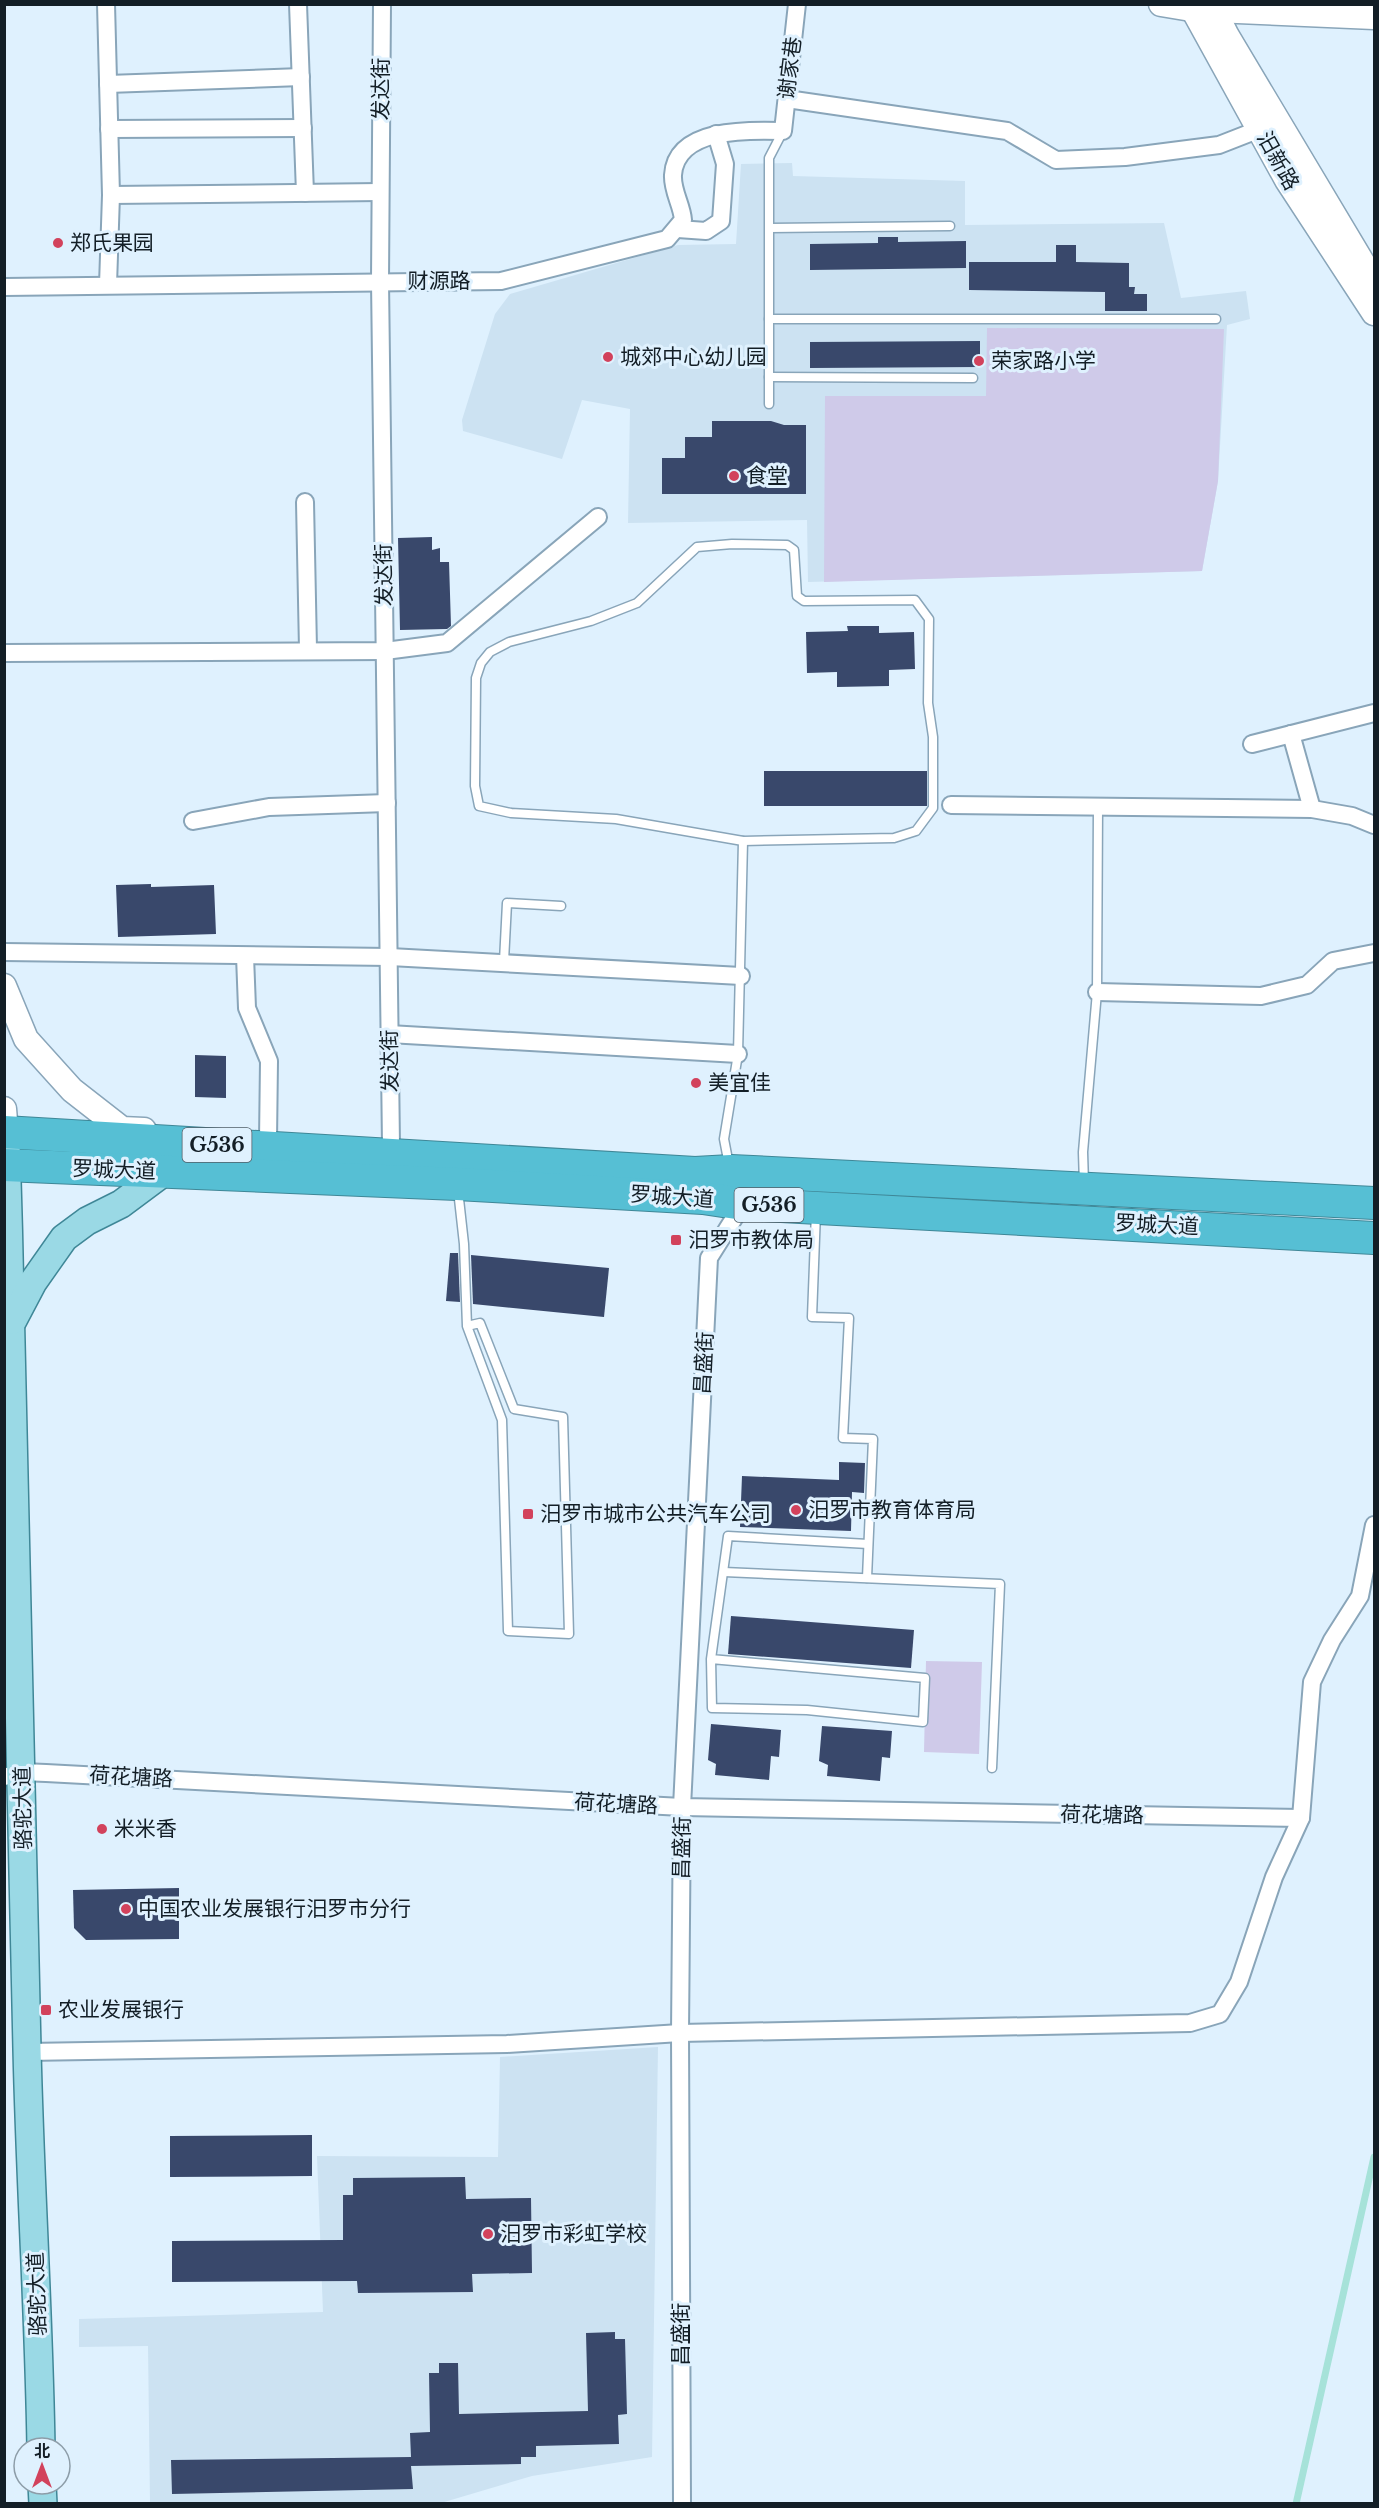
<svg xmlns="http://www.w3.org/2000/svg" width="1379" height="2508" viewBox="0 0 1379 2508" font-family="'Libre Baskerville','Noto Sans SC',serif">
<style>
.built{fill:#cce2f2}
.green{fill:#cfcae9}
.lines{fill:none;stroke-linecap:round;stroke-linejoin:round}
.stream{stroke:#a6e2d9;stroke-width:7}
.building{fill:#39486b}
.lane-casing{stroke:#89a5b9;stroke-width:11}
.street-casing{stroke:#89a5b9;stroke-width:20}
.secondary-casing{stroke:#89a5b9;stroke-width:27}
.primary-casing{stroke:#3f8797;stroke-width:30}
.highway-casing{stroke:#3f8797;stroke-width:34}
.lane{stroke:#fff;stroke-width:8}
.street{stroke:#fff;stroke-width:16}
.secondary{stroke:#fff;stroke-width:24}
.primary{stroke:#9ad9e5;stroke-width:27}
.highway{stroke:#56bfd4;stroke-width:32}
.poi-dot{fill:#d2425c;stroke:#dff1fe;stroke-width:2}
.labels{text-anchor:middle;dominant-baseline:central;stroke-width:6;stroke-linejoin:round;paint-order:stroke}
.shield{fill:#dff1fe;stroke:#505d67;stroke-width:1.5}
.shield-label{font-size:20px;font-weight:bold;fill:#131e26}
.street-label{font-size:21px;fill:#131e26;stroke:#dff1fe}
.poi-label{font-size:21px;fill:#131e26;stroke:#dff1fe;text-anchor:start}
</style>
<rect width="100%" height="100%" fill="#dff1fe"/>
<g class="built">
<polygon points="792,163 793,176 965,181 965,225 1164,223 1181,298 1246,291 1250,319 1227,325 1218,481 1202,571 808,582 807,520 628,523 630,409 582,400 562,459 463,431 462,420 495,314 510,294 678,245 736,244 741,164"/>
<polygon points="658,2047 652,2457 532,2476 441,2503 150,2503 148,2346 79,2347 79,2319 323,2312 317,2156 498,2157 500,2057"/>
</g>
<g class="green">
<polygon points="987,328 1224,329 1218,481 1202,571 824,582 825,396 986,396"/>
<polygon points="926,1661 982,1662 979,1754 924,1752"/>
</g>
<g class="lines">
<polyline class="stream" points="1296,2504 1374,2157"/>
</g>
<g class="building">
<polygon points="878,237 898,237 898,242 966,241 966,268 810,270 810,244 878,243"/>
<polygon points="1056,245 1076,245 1076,262 1129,263 1129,287 1135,287 1134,294 1147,294 1147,311 1105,311 1105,292 969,290 969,262 1056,262"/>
<polygon points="980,341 980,367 810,368 810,342"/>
<polygon points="712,421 771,421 784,425 806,425 806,494 662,494 662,458 685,458 685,437 712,437"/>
<polygon points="432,537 432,550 440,548 440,562 449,562 451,626 447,629 400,630 398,538"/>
<polygon points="847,626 879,626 879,633 914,632 915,669 889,670 889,686 837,687 837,672 807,673 806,632 848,631"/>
<rect x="764" y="771" width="163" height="35"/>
<polygon points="151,884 151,887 214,885 216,934 118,937 116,885"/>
<polygon points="195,1055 226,1056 226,1098 195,1097"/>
<polygon points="450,1253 458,1253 460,1302 446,1301"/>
<polygon points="471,1255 609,1268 604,1317 473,1304"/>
<polygon points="839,1462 865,1463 864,1493 852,1492 851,1531 740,1527 742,1476 839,1480"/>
<polygon points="731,1616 914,1630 911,1668 728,1654"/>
<polygon points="711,1724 781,1730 779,1757 771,1756 769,1780 715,1775 716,1764 708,1760"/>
<polygon points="822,1726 892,1731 890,1758 882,1757 880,1781 827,1776 828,1765 819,1761"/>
<polygon points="179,1888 179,1939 86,1940 74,1928 73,1890"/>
<polygon points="312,2135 312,2176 170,2177 170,2136"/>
<polygon points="465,2177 466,2199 531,2198 532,2273 472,2274 473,2292 358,2293 357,2281 172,2282 172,2241 343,2240 343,2195 353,2195 353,2178"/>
<polygon points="615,2332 615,2339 625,2339 627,2414 618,2415 619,2444 536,2446 536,2457 521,2457 521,2464 411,2466 413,2489 172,2494 171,2460 411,2457 410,2433 430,2432 429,2373 439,2373 439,2363 458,2363 459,2414 588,2411 586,2333"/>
</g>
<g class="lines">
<defs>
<g id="lane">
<polyline points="770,228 950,226"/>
<polyline points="769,319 1216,319"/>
<polyline points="769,377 973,378"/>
<polyline points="769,404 769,158 783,131"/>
<polygon points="732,544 787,545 794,550 797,596 804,601 915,600 929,619 928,703 933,737 933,808 916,831 894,838 743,841 616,819 511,813 479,806 475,786 476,678 481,663 490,652 509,642 591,621 637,603 697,547"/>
<polyline points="504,961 507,903 561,906"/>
<polyline points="729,1165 724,1139 738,1054 743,841"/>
<polyline points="1084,1184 1083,1152 1097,992 1098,806"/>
<polyline points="458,1190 464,1244 467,1326 502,1420 508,1631 569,1634 563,1417 514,1409 480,1323 467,1326"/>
<polyline points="816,1212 812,1317 849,1318 843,1438 873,1439 867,1578"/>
<polyline points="724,1572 1000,1584 992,1768"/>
<polyline points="711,1659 925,1678 923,1722 807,1710 712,1708 711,1659 728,1536 868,1544"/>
</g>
<g id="street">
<polyline points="106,4 111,195 108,285"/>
<polyline points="298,4 305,193"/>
<polyline points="382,4 380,281 391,1145"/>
<polyline points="108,84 301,77"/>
<polyline points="787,99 1007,131 1056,160 1125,157 1219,145 1260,129"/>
<polyline points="109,129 303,128"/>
<polyline points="111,195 380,192"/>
<polyline points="678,229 706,231 721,221 725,164 716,134"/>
<path d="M4,287L501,281L667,239L683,220C682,205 672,191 673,175C676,127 750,130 783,131L797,4"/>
<polyline points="305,502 308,649"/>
<polyline points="4,653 385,651 447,643 598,517"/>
<polyline points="1291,734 1312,809"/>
<polyline points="1252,744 1374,713"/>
<polyline points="951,805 1312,809 1352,816 1374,825"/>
<polyline points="193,821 269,807 387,803"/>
<polyline points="4,952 390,957 741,976"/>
<polyline points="245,956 247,1008 269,1061 268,1140"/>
<polyline points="1097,992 1261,996 1307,985 1333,961 1374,953"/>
<polyline points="389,1034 738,1054"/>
<polyline points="4,1777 22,1772 46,1773 682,1807 1301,1818"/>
<polyline points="27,2052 507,2044 680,2033 1190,2023 1220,2014 1239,1982 1274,1877 1301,1818 1312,1682 1332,1640 1360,1596 1374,1525"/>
<polyline points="682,2504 680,2033 682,1807 709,1258 743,1204"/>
</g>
<g id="secondary">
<polyline points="1161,4 1191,9 1374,17"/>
<polyline points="1190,4 1287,180 1374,313"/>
<polyline points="1211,4 1227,36 1374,282"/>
<polyline points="4,986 26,1039 72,1090 122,1129 144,1130"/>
<polyline points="4,1109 6,1132"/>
</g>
<g id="primary">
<path d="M6,1145C15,1446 20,1747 27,2049C30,2182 39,2315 41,2448"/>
<polyline points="13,1320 33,1282 64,1238 87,1221 121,1204 164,1172"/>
<polyline points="42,2484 43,2504"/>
</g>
<g id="highway">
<polyline points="4,1132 695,1173 731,1171 1374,1203"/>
<polyline points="4,1165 457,1184 703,1198 743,1204 1374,1238"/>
</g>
</defs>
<use href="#lane" class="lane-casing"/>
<use href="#street" class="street-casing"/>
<use href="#secondary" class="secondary-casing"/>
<use href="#primary" class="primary-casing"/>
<use href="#highway" class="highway-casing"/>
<use href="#lane" class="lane"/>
<use href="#street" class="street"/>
<use href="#secondary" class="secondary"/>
<use href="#primary" class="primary"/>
<use href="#highway" class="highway"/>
</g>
<g class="poi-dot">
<circle cx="58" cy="243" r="6"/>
<circle cx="608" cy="357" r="6"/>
<circle cx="979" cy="361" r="6"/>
<circle cx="734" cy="476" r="6"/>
<circle cx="696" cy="1083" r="6"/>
<rect x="670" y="1234" width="12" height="12" rx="3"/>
<circle cx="796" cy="1510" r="6"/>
<rect x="522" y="1508" width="12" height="12" rx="3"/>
<circle cx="102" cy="1829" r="6"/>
<circle cx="126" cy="1909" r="6"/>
<rect x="40" y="2004" width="12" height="12" rx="3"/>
<circle cx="488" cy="2234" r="6"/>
</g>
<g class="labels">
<g class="shield">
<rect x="182.5" y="1128" width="69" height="34" rx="4.5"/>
<rect x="734.5" y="1188" width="69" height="34" rx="4.5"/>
</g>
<g class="shield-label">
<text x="217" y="1145">G536</text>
<text x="769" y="1205">G536</text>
</g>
<g class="street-label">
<text transform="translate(790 68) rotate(-83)">谢家巷</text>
<text transform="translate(381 89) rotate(-90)">发达街</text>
<text transform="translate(1278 161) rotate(61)">汨新路</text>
<text x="439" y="281">财源路</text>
<text transform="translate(384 575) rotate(-91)">发达街</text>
<text transform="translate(390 1061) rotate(-91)">发达街</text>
<text transform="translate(114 1170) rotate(2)">罗城大道</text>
<text transform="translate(672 1197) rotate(4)">罗城大道</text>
<text transform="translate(1157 1225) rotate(3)">罗城大道</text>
<text transform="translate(704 1363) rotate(-87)">昌盛街</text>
<text transform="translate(131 1777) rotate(3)">荷花塘路</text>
<text transform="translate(616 1804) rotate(3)">荷花塘路</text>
<text transform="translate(23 1808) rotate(-91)">骆驼大道</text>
<text transform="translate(1102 1815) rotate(1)">荷花塘路</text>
<text transform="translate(682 1848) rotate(-89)">昌盛街</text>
<text transform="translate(37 2294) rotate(-92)">骆驼大道</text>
<text transform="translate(681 2334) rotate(-90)">昌盛街</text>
</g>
<g class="poi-label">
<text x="70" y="243">郑氏果园</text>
<text x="620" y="357">城郊中心幼儿园</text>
<text x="991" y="361">荣家路小学</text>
<text x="746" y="476">食堂</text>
<text x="708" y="1083">美宜佳</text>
<text x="688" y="1240">汨罗市教体局</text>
<text x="808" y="1510">汨罗市教育体育局</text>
<text x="540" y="1514">汨罗市城市公共汽车公司</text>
<text x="114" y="1829">米米香</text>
<text x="138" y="1909">中国农业发展银行汨罗市分行</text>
<text x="58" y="2010">农业发展银行</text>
<text x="500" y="2234">汨罗市彩虹学校</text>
</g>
</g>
<rect width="1379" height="2508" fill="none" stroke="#131e26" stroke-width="12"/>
<g transform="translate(42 2466)"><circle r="28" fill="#dff1fe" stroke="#8d9da8" stroke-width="1.5"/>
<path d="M0-4.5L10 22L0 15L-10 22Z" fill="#d2425c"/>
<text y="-9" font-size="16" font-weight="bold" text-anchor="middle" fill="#131e26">北</text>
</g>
</svg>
